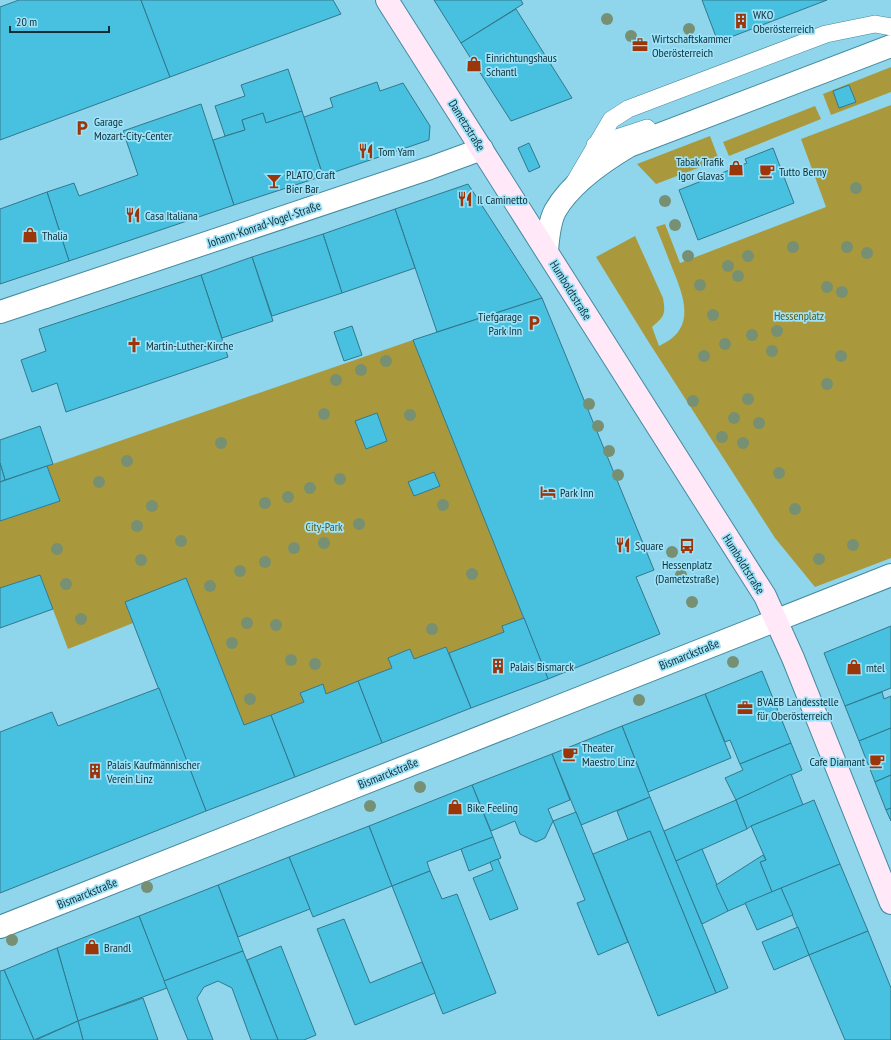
<svg xmlns="http://www.w3.org/2000/svg" width="891" height="1040" viewBox="0 0 891 1040" font-family="'PT Sans Narrow',sans-serif">
<style>
.green{fill:#aa993c}
.building{fill:#48c0e0;stroke:#32788c}
.lines{fill:none;stroke-linecap:round;stroke-linejoin:round}
.service-casing{stroke:#458b9f;stroke-width:18}
.pedestrian-casing{stroke:#458b9f;stroke-width:24}
.minor-casing{stroke:#458b9f;stroke-width:24}
.secondary-casing{stroke:#458b9f;stroke-width:24}
.service{stroke:#fff;stroke-width:17}
.pedestrian{stroke:#fff;stroke-width:22}
.minor{stroke:#fff;stroke-width:22}
.secondary{stroke:#ffe9f8;stroke-width:22}
.tree{fill:#779073}
.labels{text-anchor:middle;dominant-baseline:central;stroke-width:3.5;stroke-linejoin:round;paint-order:stroke}
.poi-label{font-size:12px;fill:#102e36;stroke:#9ce2f8;text-anchor:start}
.street-label{font-size:12px;fill:#102e36;stroke:#9ce2f8}
.park-label{font-size:12px;fill:#635711;stroke:#9ce2f8}
</style>
<rect width="100%" height="100%" fill="#8fd5eb"/>
<g class="green">
<polygon points="891,67 891,92 831,115 823,94"/>
<path d="M891,105V558L815,587L775,538L648,341L596,257L635,236L663,298C666,315 664,316 652,327L659,346C696,330 685,299 673,270C667,255 662,241 656,227L665,224L680,263L826,207L801,139Z"/>
<polygon points="815,106 821,119 729,156 723,142"/>
<polygon points="710,136 719,160 656,184 637,164"/>
<polygon points="413,340 524,618 502,626 504,632 449,653 446,647 414,659 410,649 388,658 392,668 326,694 323,685 300,693 304,702 244,725 186,578 125,602 133,623 68,649 40,575 0,588 0,521 60,501 47,466"/>
</g>
<g class="building">
<polygon points="19,0 141,0 170,77 0,140 0,7"/>
<polygon points="141,0 333,0 341,14 170,77"/>
<polygon points="434,0 521,0 523,4 461,43"/>
<polygon points="702,0 827,0 718,42"/>
<polygon points="516,9 572,98 511,121 461,43"/>
<polygon points="288,69 302,111 266,123 263,113 242,120 245,130 225,136 215,106 245,96 241,85"/>
<polygon points="377,82 380,91 403,83 430,126 429,140 323,176 304,117 333,107 330,98"/>
<polygon points="849,85 856,102 839,108 833,91"/>
<polygon points="201,104 234,205 69,261 47,192 74,183 79,196 138,175 123,131"/>
<polygon points="302,111 323,176 234,205 213,140 245,130 242,120 263,113 266,123"/>
<polygon points="529,143 540,167 529,172 518,148"/>
<polygon points="773,148 794,203 698,240 679,190 747,163 745,159"/>
<polygon points="468,184 542,298 437,332 395,209"/>
<polygon points="47,192 69,261 0,284 0,209"/>
<polygon points="395,209 415,268 342,293 323,234"/>
<polygon points="323,234 342,293 272,316 252,257"/>
<polygon points="252,257 273,321 222,338 201,275"/>
<polygon points="201,275 228,357 66,412 57,383 32,392 21,360 46,351 39,329"/>
<polygon points="542,298 654,570 636,577 660,634 548,679 413,340"/>
<polygon points="352,326 362,355 344,361 334,332"/>
<polygon points="377,413 387,441 366,449 355,421"/>
<polygon points="40,426 53,464 5,480 0,463 0,440"/>
<polygon points="0,463 5,480 0,482"/>
<polygon points="47,466 60,501 0,521 0,482"/>
<polygon points="434,472 440,486 414,496 408,482"/>
<polygon points="40,575 53,609 0,628 0,588"/>
<polygon points="186,578 244,725 271,715 295,777 206,811 125,602"/>
<polygon points="524,618 548,679 471,708 449,653 504,632 502,626"/>
<polygon points="891,626 891,688 845,706 824,653"/>
<polygon points="446,647 471,708 382,743 358,681 392,668 388,658 410,649 414,659"/>
<polygon points="762,671 791,743 740,764 730,740 725,742 705,694"/>
<polygon points="358,681 382,743 295,777 271,715 304,702 300,693 323,684 326,694"/>
<polygon points="159,688 206,811 0,893 0,732 52,712 58,726"/>
<polygon points="882,692 884,699 891,696 891,728 859,741 845,706"/>
<polygon points="705,694 731,758 648,792 622,726"/>
<polygon points="622,726 650,797 581,825 552,754"/>
<polygon points="891,728 891,775 875,782 859,741"/>
<polygon points="791,743 802,770 736,800 725,778 743,770 740,764"/>
<polygon points="552,754 570,800 548,809 553,821 545,838 536,842 520,834 515,821 491,831 472,785"/>
<polygon points="791,774 803,805 751,826 747,829 736,800"/>
<polygon points="891,775 891,808 886,810 875,782"/>
<polygon points="472,785 493,837 427,862 430,871 392,886 369,826"/>
<polygon points="650,797 728,988 716,993 650,831 628,840 617,811"/>
<polygon points="736,800 747,829 676,861 664,831"/>
<polygon points="814,800 840,864 772,892 760,862 766,860 751,826"/>
<polygon points="891,808 891,821 886,810"/>
<polygon points="576,812 628,942 598,955 577,903 585,900 553,821"/>
<polygon points="369,826 392,886 313,917 289,857"/>
<polygon points="650,831 716,993 658,1016 593,854"/>
<polygon points="493,837 501,858 469,871 461,849"/>
<polygon points="702,849 728,911 702,924 676,861"/>
<polygon points="763,855 766,860 760,862 772,892 728,911 716,885"/>
<polygon points="289,857 310,909 238,937 218,885"/>
<polygon points="498,859 518,909 490,920 473,878 493,870 490,862"/>
<polygon points="840,864 868,931 809,955 781,888"/>
<polygon points="430,871 442,899 457,894 496,993 443,1014 392,886"/>
<polygon points="218,885 243,951 164,981 139,916"/>
<polygon points="781,888 793,915 757,930 745,903"/>
<polygon points="139,916 167,988 78,1021 57,948"/>
<polygon points="344,919 370,983 422,962 435,993 355,1025 317,929"/>
<polygon points="798,927 809,955 774,970 762,942"/>
<polygon points="868,931 891,988 891,1040 845,1040 809,955"/>
<polygon points="281,946 316,1035 304,1040 278,1040 247,960"/>
<polygon points="57,948 78,1021 34,1040 4,970"/>
<polygon points="243,951 278,1040 251,1040 232,988 218,981 204,987 197,998 213,1040 188,1040 164,981"/>
<polygon points="4,970 34,1040 0,1040 0,971"/>
<polygon points="143,998 158,1040 83,1040 78,1021"/>
<polygon points="78,1021 83,1040 36,1040"/>
</g>
<g class="lines">
<defs>
<g id="service">
<polyline points="595,145 647,128"/>
<polyline points="574,183 611,120 628,109 826,34 875,24 891,27"/>
</g>
<polyline id="pedestrian" points="0,312 45,297"/>
<g id="minor">
<path d="M547,251C548,238 549,223 555,211C571,183 602,162 629,146L891,46"/>
<polyline points="45,297 430,168 482,149"/>
<polyline points="0,927 891,575"/>
</g>
<polyline id="secondary" points="387,0 765,596 793,658 891,903"/>
</defs>
<use href="#service" class="service-casing"/>
<use href="#pedestrian" class="pedestrian-casing"/>
<use href="#minor" class="minor-casing"/>
<use href="#secondary" class="secondary-casing"/>
<use href="#service" class="service"/>
<use href="#pedestrian" class="pedestrian"/>
<use href="#minor" class="minor"/>
<use href="#secondary" class="secondary"/>
</g>
<g class="tree">
<circle cx="607" cy="19" r="6"/>
<circle cx="689" cy="29" r="6"/>
<circle cx="631" cy="36" r="6"/>
<circle cx="856" cy="188" r="6"/>
<circle cx="665" cy="201" r="6"/>
<circle cx="675" cy="225" r="6"/>
<circle cx="793" cy="247" r="6"/>
<circle cx="847" cy="247" r="6"/>
<circle cx="867" cy="253" r="6"/>
<circle cx="688" cy="256" r="6"/>
<circle cx="748" cy="256" r="6"/>
<circle cx="728" cy="266" r="6"/>
<circle cx="738" cy="276" r="6"/>
<circle cx="700" cy="285" r="6"/>
<circle cx="827" cy="287" r="6"/>
<circle cx="842" cy="292" r="6"/>
<circle cx="713" cy="315" r="6"/>
<circle cx="777" cy="331" r="6"/>
<circle cx="752" cy="335" r="6"/>
<circle cx="725" cy="344" r="6"/>
<circle cx="772" cy="351" r="6"/>
<circle cx="704" cy="356" r="6"/>
<circle cx="841" cy="356" r="6"/>
<circle cx="386" cy="361" r="6"/>
<circle cx="361" cy="370" r="6"/>
<circle cx="336" cy="380" r="6"/>
<circle cx="827" cy="384" r="6"/>
<circle cx="748" cy="399" r="6"/>
<circle cx="693" cy="401" r="6"/>
<circle cx="589" cy="404" r="6"/>
<circle cx="324" cy="414" r="6"/>
<circle cx="410" cy="415" r="6"/>
<circle cx="734" cy="418" r="6"/>
<circle cx="759" cy="423" r="6"/>
<circle cx="598" cy="426" r="6"/>
<circle cx="722" cy="437" r="6"/>
<circle cx="221" cy="443" r="6"/>
<circle cx="743" cy="443" r="6"/>
<circle cx="609" cy="451" r="6"/>
<circle cx="127" cy="461" r="6"/>
<circle cx="779" cy="473" r="6"/>
<circle cx="618" cy="475" r="6"/>
<circle cx="340" cy="479" r="6"/>
<circle cx="99" cy="482" r="6"/>
<circle cx="310" cy="488" r="6"/>
<circle cx="288" cy="497" r="6"/>
<circle cx="265" cy="503" r="6"/>
<circle cx="443" cy="505" r="6"/>
<circle cx="152" cy="506" r="6"/>
<circle cx="795" cy="509" r="6"/>
<circle cx="359" cy="524" r="6"/>
<circle cx="137" cy="526" r="6"/>
<circle cx="181" cy="541" r="6"/>
<circle cx="324" cy="543" r="6"/>
<circle cx="853" cy="545" r="6"/>
<circle cx="294" cy="548" r="6"/>
<circle cx="57" cy="549" r="6"/>
<circle cx="672" cy="552" r="6"/>
<circle cx="819" cy="559" r="6"/>
<circle cx="141" cy="560" r="6"/>
<circle cx="265" cy="562" r="6"/>
<circle cx="240" cy="571" r="6"/>
<circle cx="472" cy="574" r="6"/>
<circle cx="681" cy="575" r="6"/>
<circle cx="66" cy="584" r="6"/>
<circle cx="210" cy="586" r="6"/>
<circle cx="692" cy="602" r="6"/>
<circle cx="81" cy="619" r="6"/>
<circle cx="247" cy="623" r="6"/>
<circle cx="276" cy="625" r="6"/>
<circle cx="432" cy="629" r="6"/>
<circle cx="232" cy="643" r="6"/>
<circle cx="291" cy="660" r="6"/>
<circle cx="733" cy="662" r="6"/>
<circle cx="315" cy="664" r="6"/>
<circle cx="250" cy="699" r="6"/>
<circle cx="639" cy="700" r="6"/>
<circle cx="420" cy="787" r="6"/>
<circle cx="370" cy="806" r="6"/>
<circle cx="147" cy="887" r="6"/>
<circle cx="12" cy="940" r="6"/>
</g>
<defs>
<symbol id="building-bare" viewBox="-9 -9 18 18"><path d="M-4-6H4V6H1V3H-1V6H-4ZM-2.5-4.3h1.7v1.8h-1.7ZM.8-4.3h1.7v1.8H.8ZM-2.5-1h1.7V.8h-1.7ZM.8-1h1.7V.8H.8Z" fill="#9b350a" stroke="#9ce2f8" stroke-width="2.5" paint-order="stroke"/></symbol>
<symbol id="office-bare" viewBox="-9 -9 18 18"><path d="M-6-3h4V-5.5h4V-3h4V5H-6ZM-1-4.5V-3h2v-1.5ZM-6 0V1H6V0Z" fill="#9b350a" stroke="#9ce2f8" stroke-width="2.5" paint-order="stroke"/></symbol>
<symbol id="shop-bare" viewBox="-9 -9 18 18"><path d="M-5-2.5h2.3a2.7 3.5 0 0 1 5.4 0H5L5.5 6h-11ZM-1.5-2.5h3a1.5 2.3 0 0 0-3 0Z" fill="#9b350a" stroke="#9ce2f8" stroke-width="2.5" paint-order="stroke"/></symbol>
<symbol id="parking-bare" viewBox="-9 -9 18 18"><path d="M-3.5-5.5H1a3.5 3.5 0 0 1 0 7H-1V5.5H-3.5ZM-1-3.4V-.6H.8a1.4 1.4 0 0 0 0-2.8Z" fill="#9b350a" stroke="#9ce2f8" stroke-width="2.5" paint-order="stroke"/></symbol>
<symbol id="restaurant-bare" viewBox="-9 -9 18 18"><path d="M-5-6h1v4h1v-4h1v4h1v-4h1v5L-1.5 .5V6h-2V.5L-5-1ZM5-6V6H3V1.5H1.5Q1.5-4 5-6Z" fill="#9b350a" stroke="#9ce2f8" stroke-width="2.5" paint-order="stroke"/></symbol>
<symbol id="cafe-bare" viewBox="-9 -9 18 18"><path d="M-5.5-4.5H6V0H3Q3 3.5 0 3.5H-2.5Q-5.5 3.5-5.5 0ZM3-3.2v2h1.7v-2ZM-6 4.5H4V6H-6Z" fill="#9b350a" stroke="#9ce2f8" stroke-width="2.5" paint-order="stroke"/></symbol>
<symbol id="bar-bare" viewBox="-9 -9 18 18"><path d="M-6-5H6L.8 .8V4.5H3.5V6h-7V4.5H-.8V.8Z" fill="#9b350a" stroke="#9ce2f8" stroke-width="2.5" paint-order="stroke"/></symbol>
<symbol id="church-bare" viewBox="-9 -9 18 18"><path d="M-1.2-6h2.4v3.5h3.3v2.4h-3.3V6h-2.4V-.1h-3.3v-2.4h3.3Z" fill="#9b350a" stroke="#9ce2f8" stroke-width="2.5" paint-order="stroke"/></symbol>
<symbol id="hotel-bare" viewBox="-9 -9 18 18"><path d="M-6-4.5h1.5V1H6V5H4.5V3h-9V5H-6ZM-4 0a1.8 1.8 0 1 1 3.6 0ZM.5 0V-2.5h3Q6-2.5 6 0Z" fill="#9b350a" stroke="#9ce2f8" stroke-width="2.5" paint-order="stroke"/></symbol>
<symbol id="bus-bare" viewBox="-9 -9 18 18"><path d="M-5-6H5V4H4V6H2V4H-2V6H-4V4H-5ZM-3.5-4V0h7V-4ZM-3.5 1.2v1.5H-2V1.2ZM2 1.2v1.5H3.5V1.2Z" fill="#9b350a" stroke="#9ce2f8" stroke-width="2.5" paint-order="stroke"/></symbol>
</defs>
<g fill-rule="evenodd">
<use href="#building-bare" x="730" y="10" width="22" height="22"/>
<use href="#office-bare" x="629" y="34" width="22" height="22"/>
<use href="#shop-bare" x="463" y="53" width="22" height="22"/>
<use href="#parking-bare" x="71" y="117" width="22" height="22"/>
<use href="#restaurant-bare" x="355" y="140" width="22" height="22"/>
<use href="#shop-bare" x="725" y="157" width="22" height="22"/>
<use href="#cafe-bare" x="756" y="160" width="22" height="22"/>
<use href="#bar-bare" x="263" y="170" width="22" height="22"/>
<use href="#restaurant-bare" x="454" y="188" width="22" height="22"/>
<use href="#restaurant-bare" x="122" y="204" width="22" height="22"/>
<use href="#shop-bare" x="19" y="224" width="22" height="22"/>
<use href="#parking-bare" x="523" y="312" width="22" height="22"/>
<use href="#church-bare" x="123" y="334" width="22" height="22"/>
<use href="#hotel-bare" x="537" y="481" width="22" height="22"/>
<use href="#restaurant-bare" x="612" y="534" width="22" height="22"/>
<use href="#bus-bare" x="676" y="535" width="22" height="22"/>
<use href="#building-bare" x="487" y="655" width="22" height="22"/>
<use href="#shop-bare" x="843" y="656" width="22" height="22"/>
<use href="#office-bare" x="734" y="697" width="22" height="22"/>
<use href="#cafe-bare" x="559" y="743" width="22" height="22"/>
<use href="#cafe-bare" x="866" y="750" width="22" height="22"/>
<use href="#building-bare" x="84" y="760" width="22" height="22"/>
<use href="#shop-bare" x="444" y="796" width="22" height="22"/>
<use href="#shop-bare" x="81" y="936" width="22" height="22"/>
</g>
<g class="labels">
<g class="poi-label">
<text x="753" y="14">WKO<tspan x="753" dy="14">Oberösterreich</tspan></text>
<text x="652" y="38">Wirtschaftskammer<tspan x="652" dy="14">Oberösterreich</tspan></text>
<text x="486" y="57">Einrichtungshaus<tspan x="486" dy="14">Schantl</tspan></text>
<text x="94" y="121">Garage<tspan x="94" dy="14">Mozart-City-Center</tspan></text>
<text x="378" y="151">Tom Yam</text>
<text x="724" y="161" text-anchor="end">Tabak Trafik<tspan x="724" dy="14">Igor Glavas</tspan></text>
<text x="779" y="171">Tutto Berny</text>
<text x="286" y="174">PLATO Craft<tspan x="286" dy="14">Bier Bar</tspan></text>
<text x="477" y="199">Il Caminetto</text>
<text x="145" y="215">Casa Italiana</text>
<text x="42" y="235">Thalia</text>
<text x="522" y="316" text-anchor="end">Tiefgarage<tspan x="522" dy="14">Park Inn</tspan></text>
<text x="146" y="345">Martin-Luther-Kirche</text>
<text x="560" y="492">Park Inn</text>
<text x="635" y="545">Square</text>
<text x="687" y="564" text-anchor="middle">Hessenplatz<tspan x="687" dy="14">(Dametzstraße)</tspan></text>
<text x="510" y="666">Palais Bismarck</text>
<text x="866" y="667">mtel</text>
<text x="757" y="701">BVAEB Landesstelle<tspan x="757" dy="14">für Oberösterreich</tspan></text>
<text x="582" y="747">Theater<tspan x="582" dy="14">Maestro Linz</tspan></text>
<text x="865" y="761" text-anchor="end">Cafe Diamant</text>
<text x="107" y="764">Palais Kaufmännischer<tspan x="107" dy="14">Verein Linz</tspan></text>
<text x="467" y="807">Bike Feeling</text>
<text x="104" y="947">Brandl</text>
</g>
<g class="street-label">
<text transform="translate(467 125) rotate(58)">Dametzstraße</text>
<text transform="translate(264 224) rotate(-19)">Johann-Konrad-Vogel-Straße</text>
<text transform="translate(571 290) rotate(58)">Humboldtstraße</text>
<text transform="translate(744 564) rotate(58)">Humboldtstraße</text>
<text transform="translate(689 654) rotate(-22)">Bismarckstraße</text>
<text transform="translate(388 773) rotate(-22)">Bismarckstraße</text>
<text transform="translate(87 893) rotate(-22)">Bismarckstraße</text>
</g>
<g class="park-label">
<text x="799" y="315">Hessenplatz</text>
<text x="324" y="526">City-Park</text>
</g>
</g>
<path d="M10 26v6h99v-6" fill="none" stroke="#102e36" stroke-width="2"/>
<text x="16" y="26" font-size="12" fill="#102e36" stroke="#9ce2f8" stroke-width="3" paint-order="stroke">20 m</text>
</svg>
